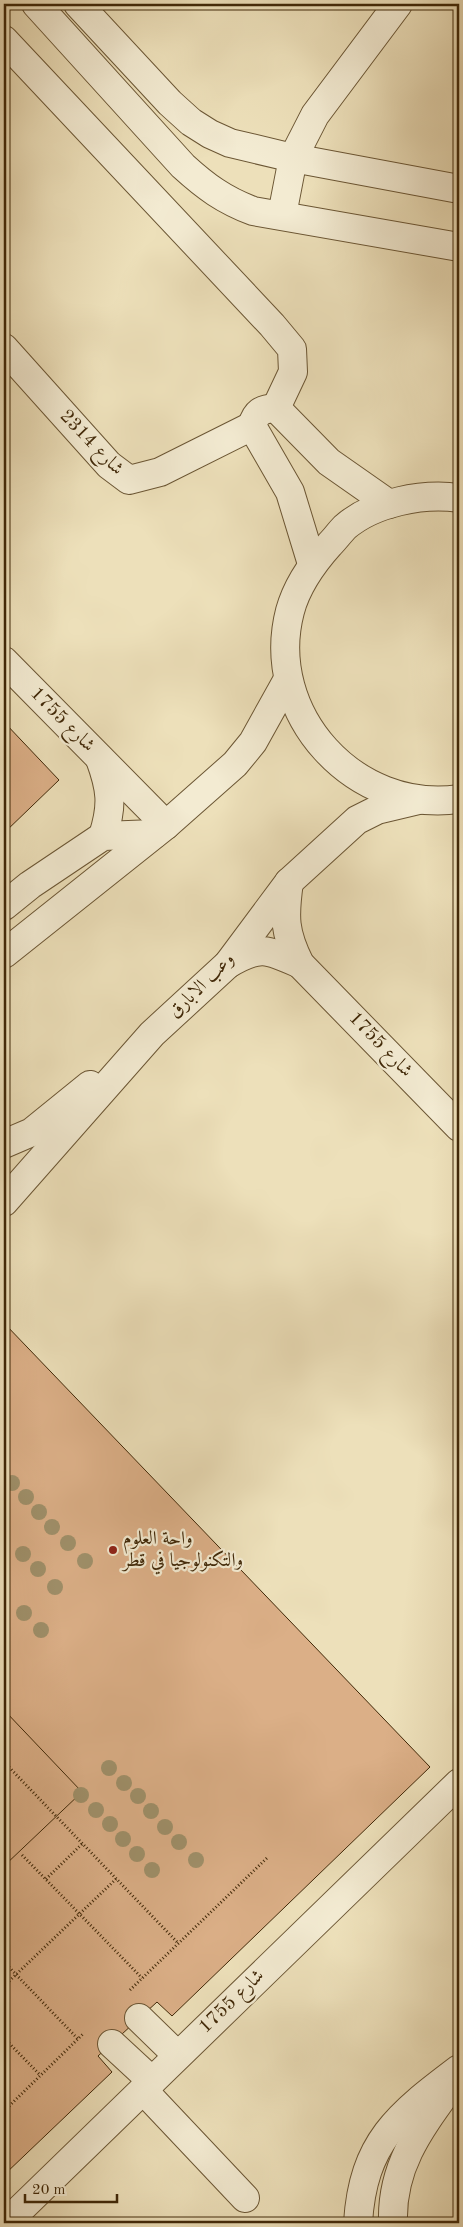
<svg xmlns="http://www.w3.org/2000/svg" width="463" height="2227" viewBox="0 0 463 2227" font-family="'Old Standard TT',Amiri,serif">
<style>
.building{fill:#dbaf87;stroke:#402808}
.lines{fill:none;stroke-linecap:round;stroke-linejoin:round}
.minor-casing{stroke:#6b5634;stroke-width:30}
.path{stroke:#402808;stroke-width:3;stroke-dasharray:1 2.5;stroke-linecap:butt}
.minor{stroke:#f3ebd2;stroke-width:28}
.tree{fill:#9f906a}
.poi-dot{fill:#8f2418;stroke:#f3ebd2;stroke-width:2}
.labels{text-anchor:middle;dominant-baseline:central;stroke-width:4.5;stroke-linejoin:round;paint-order:stroke}
.street-label{font-size:19px;fill:#402808;stroke:#f3ebd2}
.poi-label{font-size:19px;fill:#402808;stroke:#f3ebd2;text-anchor:start}
</style>
<rect width="100%" height="100%" fill="#ede0ba"/>
<filter id="stains"><feTurbulence type="fractalNoise" baseFrequency=".004" numOctaves="4"/><feColorMatrix values="0 0 0 0 .2 0 0 0 0 .09 0 0 0 0 .02 0 0 0 .5 -.17"/></filter>
<radialGradient id="worn" r=".72"><stop offset=".6" stop-color="#630" stop-opacity="0"/><stop offset="1" stop-color="#630" stop-opacity=".3"/></radialGradient>
<g class="building">
<polygon points="4,722 59,780 4,833"/>
<polygon points="4,1323 430,1767 172,2016 157,2002 98,2056 112,2072 4,2175"/>
<polygon points="4,1710 82,1792 4,1866"/>
</g>
<g class="lines">
<defs>
<g id="minor">
<path d="M36,4L183,166C206,187 224,200 253,211L459,247"/>
<polyline points="78,4 170,103 191,122 210,134 230,143 293,158 459,189"/>
<polyline points="4,40 272,325 292,349 293,372 276,408"/>
<polyline points="282,215 293,158 315,115 398,4"/>
<polyline points="4,348 109,465 129,480 160,472 252,426"/>
<path d="M459,498C423,493 374,502 345,527C340,532 335,539 330,544C312,564 297,585 290,611C263,714 355,814 459,799"/>
<path d="M312,564L290,492L252,426C256,412 261,409 276,408L329,462L389,504"/>
<polyline points="4,661 166,825"/>
<path d="M100,759C111,789 113,805 103,836"/>
<path d="M289,882C284,917 284,932 300,964L459,1127"/>
<polyline points="4,906 30,885 103,836 154,834"/>
<polyline points="4,954 166,825 235,764 253,742 288,679"/>
<path d="M228,964C260,945 267,949 300,964"/>
<polyline points="4,1144 32,1132 90,1085"/>
<polyline points="4,1202 152,1034 228,964 289,882 357,820 377,810 419,800"/>
<polyline points="139,2018 177,2055"/>
<polyline points="112,2044 152,2081"/>
<polyline points="143,2090 245,2198"/>
<polyline points="6,2223 459,1783"/>
<path d="M358,2223C363,2142 398,2115 459,2069"/>
<path d="M393,2223C391,2167 419,2130 451,2086"/>
</g>
</defs>
<use href="#minor" class="minor-casing"/>
<g class="path">
<polyline points="4,1762 178,1943"/>
<polyline points="22,1855 142,1978"/>
<polyline points="46,1879 82,1844"/>
<polyline points="4,1962 78,2039"/>
<polyline points="4,1986 116,1879"/>
<polyline points="130,1990 268,1857"/>
<polyline points="4,2038 40,2075"/>
<polyline points="4,2111 83,2034"/>
</g>
<use href="#minor" class="minor"/>
</g>
<g class="tree">
<circle cx="12" cy="1483" r="8"/>
<circle cx="26" cy="1497" r="8"/>
<circle cx="39" cy="1512" r="8"/>
<circle cx="52" cy="1527" r="8"/>
<circle cx="68" cy="1543" r="8"/>
<circle cx="23" cy="1554" r="8"/>
<circle cx="85" cy="1561" r="8"/>
<circle cx="38" cy="1569" r="8"/>
<circle cx="55" cy="1587" r="8"/>
<circle cx="24" cy="1613" r="8"/>
<circle cx="41" cy="1630" r="8"/>
<circle cx="109" cy="1768" r="8"/>
<circle cx="124" cy="1783" r="8"/>
<circle cx="81" cy="1795" r="8"/>
<circle cx="138" cy="1796" r="8"/>
<circle cx="96" cy="1810" r="8"/>
<circle cx="151" cy="1811" r="8"/>
<circle cx="110" cy="1824" r="8"/>
<circle cx="165" cy="1827" r="8"/>
<circle cx="123" cy="1839" r="8"/>
<circle cx="179" cy="1842" r="8"/>
<circle cx="137" cy="1854" r="8"/>
<circle cx="196" cy="1860" r="8"/>
<circle cx="152" cy="1870" r="8"/>
</g>
<circle class="poi-dot" cx="113" cy="1550" r="5"/>
<g class="labels">
<g class="street-label">
<text transform="translate(91 443) rotate(46)">شارع 2314</text>
<text transform="translate(62 720) rotate(45)">شارع 1755</text>
<text transform="translate(202 986) rotate(-45)">وعب الابارق</text>
<text transform="translate(380 1045) rotate(46)">شارع 1755</text>
<text transform="translate(232 2002) rotate(-44)">شارع 1755</text>
</g>
<g class="poi-label">
<text x="123" y="1539">واحة العلوم<tspan x="123" dy="22">والتكنولوجيا في قطر</tspan></text>
</g>
</g>
<rect width="463" height="2227" fill="none" stroke="#ede0ba" stroke-width="20"/>
<rect x="5" y="5" width="453" height="2217" fill="none" stroke="#402808" stroke-width="2.5"/>
<rect x="10" y="10" width="443" height="2207" fill="none" stroke="#402808"/>
<path d="M25 2194v8h92v-8" fill="none" stroke="#402808" stroke-width="2.5"/>
<text x="32" y="2194" font-size="15" fill="#402808" stroke="#f3ebd2" stroke-width="4" paint-order="stroke">20 m</text>
<rect width="100%" height="100%" filter="url(#stains)"/>
<rect width="100%" height="100%" fill="url(#worn)"/>
</svg>
